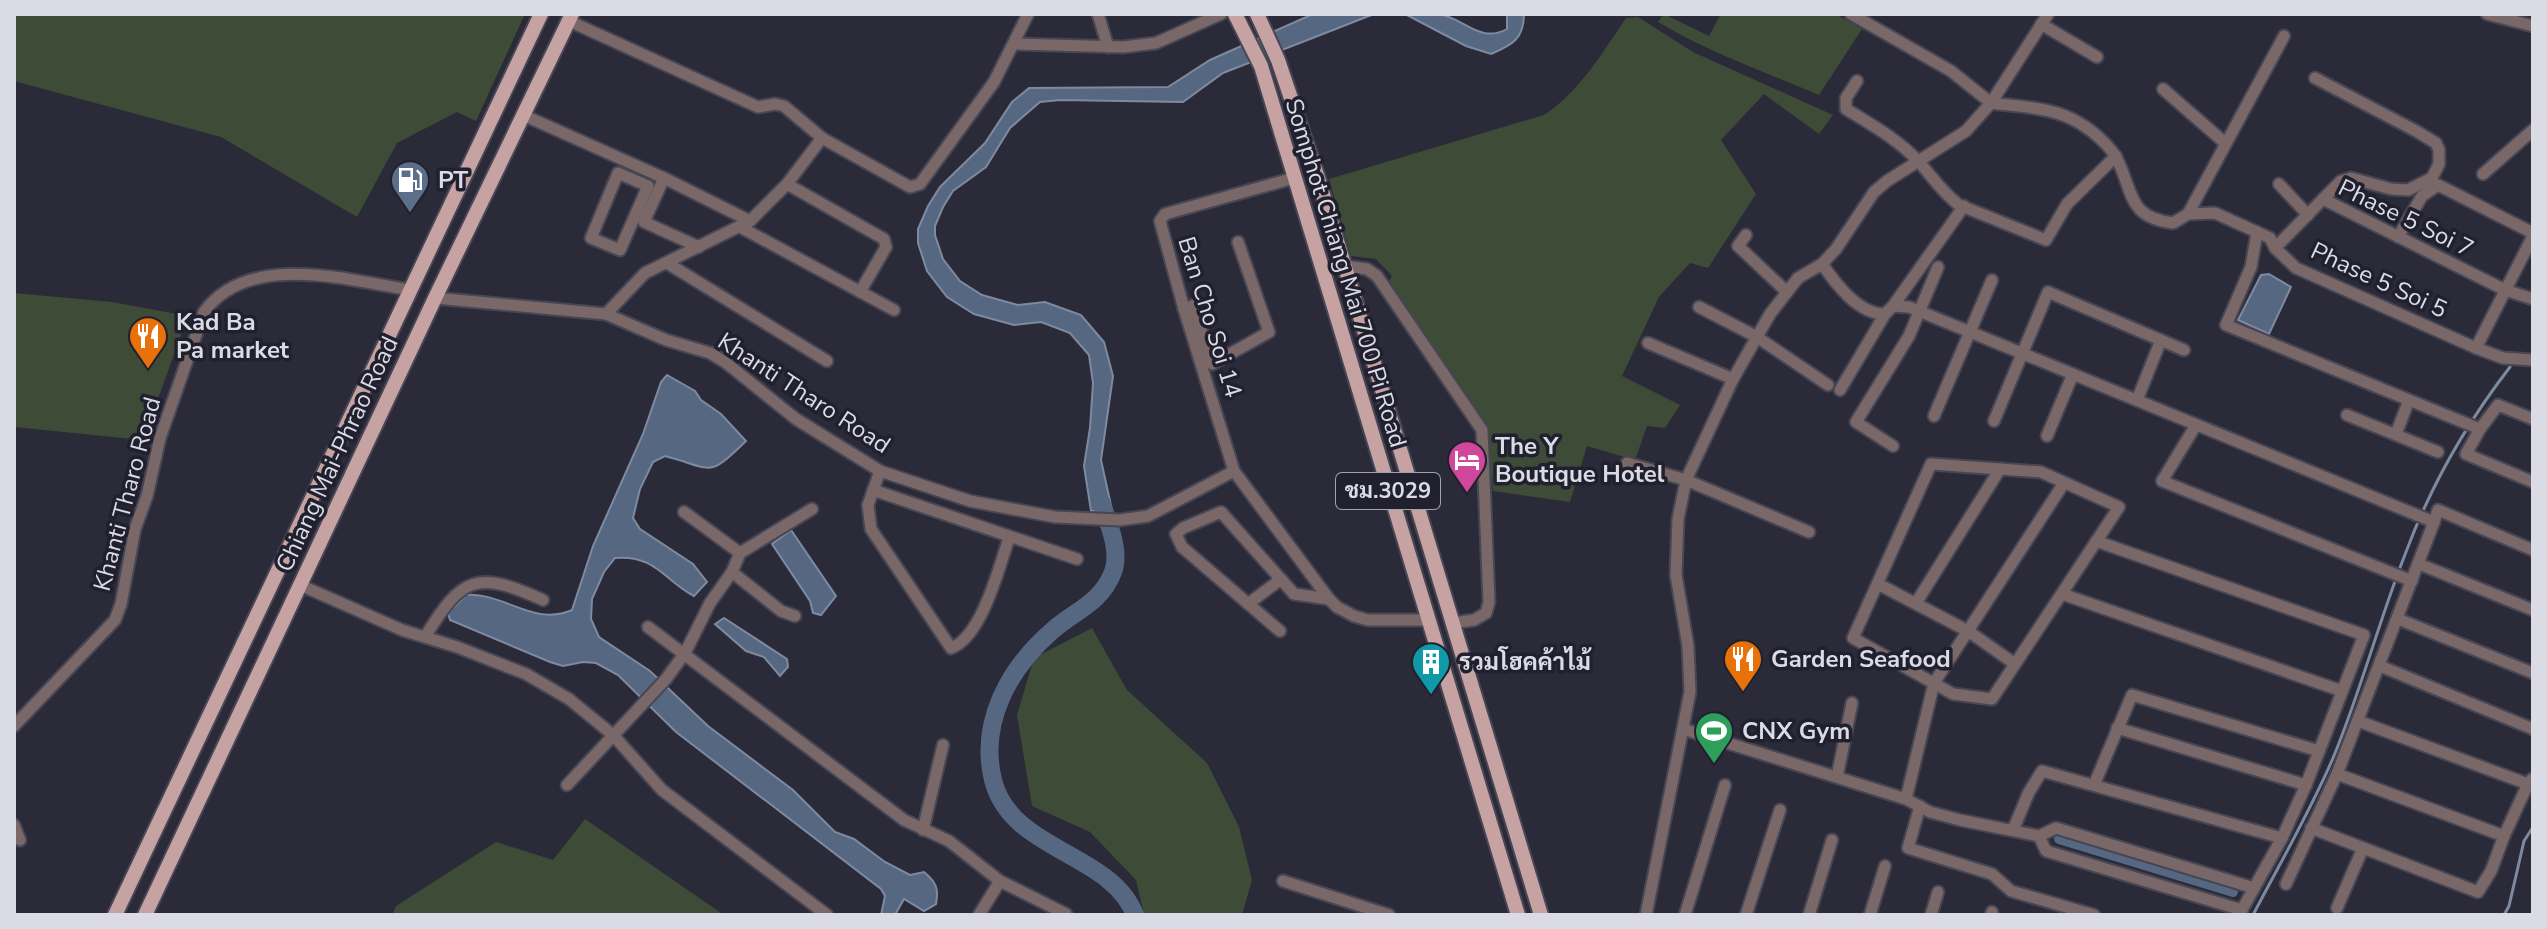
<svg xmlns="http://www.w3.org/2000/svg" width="2547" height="929" viewBox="0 0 2547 929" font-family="'Nunito Sans',Sarabun,sans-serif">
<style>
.green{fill:#3e4b37}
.water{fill:#566782;stroke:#7e8aa0;stroke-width:2}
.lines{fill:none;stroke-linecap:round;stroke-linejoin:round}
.stream{stroke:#7e8aa0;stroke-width:3}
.canal{stroke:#566782;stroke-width:10}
.river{stroke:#566782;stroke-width:18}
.minor-casing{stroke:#464654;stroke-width:15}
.major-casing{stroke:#464654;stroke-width:18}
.minor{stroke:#796867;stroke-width:11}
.major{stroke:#c6a3a2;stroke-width:14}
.labels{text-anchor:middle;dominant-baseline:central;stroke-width:7;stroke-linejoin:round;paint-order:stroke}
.shield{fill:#21202e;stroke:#a3a3ae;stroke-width:2}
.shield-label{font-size:22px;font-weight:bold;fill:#dbdbe5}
.poi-label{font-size:24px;font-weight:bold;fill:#dbdbe5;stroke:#21202e;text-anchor:start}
.street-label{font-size:24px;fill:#dbdbe5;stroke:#21202e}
</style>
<rect width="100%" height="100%" fill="#2a2a38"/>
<g class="green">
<polygon points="14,14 525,14 476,121 457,112 397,143 357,217 221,137 14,81"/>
<path d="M1664,14L1709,36L1721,14H1836L1862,29L1819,95C1765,72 1708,52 1658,22Z"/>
<path d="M1638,17L1693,52L1833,115L1819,134L1764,94L1721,140L1756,194L1708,268L1690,263L1659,297L1622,376L1680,405L1665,428L1647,426L1635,460L1587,446L1570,502L1493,491L1486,429L1478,412L1388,283L1392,276L1376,259L1351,256L1329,179L1544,115C1580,91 1602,53 1626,18Z"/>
<polygon points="14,293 112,302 188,316 143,440 14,427"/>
<polygon points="1092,628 1127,690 1207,763 1239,827 1252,880 1242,915 1144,915 1136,880 1090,832 1032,806 1017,715 1034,658"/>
<polygon points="585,819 724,915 392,915 396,906 496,842 553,860"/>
</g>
<g class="water">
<polygon points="1313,14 1374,14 1223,73 1183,102 1060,100 1040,102 1010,128 986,167 953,191 943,207 935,226 935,235 943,259 960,281 982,295 1018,305 1045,302 1081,315 1104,342 1113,376 1101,460 1112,510 1091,511 1084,466 1090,428 1093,383 1089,355 1070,333 1041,322 1014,325 974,314 947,297 927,271 918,243 918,229 928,206 940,187 985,143 1012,102 1029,88 1168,87 1210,60"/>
<path d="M1405,14C1416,14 1428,12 1439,14C1464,18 1480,44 1507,29V14H1524C1524,39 1512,45 1491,54L1466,46Z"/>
<polygon points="2269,274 2291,287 2269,334 2238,320 2261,275"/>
<path d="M667,375L695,391L701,400L721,414L746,441C707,479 714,469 665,456L653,462L640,489L633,518L640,529L693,564L707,582L694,596C666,582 655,554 615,558L604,572L592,599L591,619L599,637L650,671L708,726L793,790L835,832L854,839L885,862L910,875L924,872C936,882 939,888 936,904L924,911L904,899L895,915H881L885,896L881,889L676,732L618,675L596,663L583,662L563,666L550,662L450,620L448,613L466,595C504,592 533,627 572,610L593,546L643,434L661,382Z"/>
<polygon points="791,530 836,596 821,615 813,613 810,601 772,544"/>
<polygon points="724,618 787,659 788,667 780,676 764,657 746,651 715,624"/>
</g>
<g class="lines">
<g class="stream">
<path d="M2253,915C2280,863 2310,812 2333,758C2361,691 2379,620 2406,552C2431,485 2466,424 2510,367"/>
<polyline points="2504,915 2509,906 2524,841 2533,827"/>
</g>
<polyline class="canal" points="2059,839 2233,892"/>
<path class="river" d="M1101,502C1108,522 1121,551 1113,572C1101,603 1076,610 1053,630C1009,668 979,722 993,780C1011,852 1111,852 1135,915"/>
<defs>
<g id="minor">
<polyline points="1098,14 1108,47"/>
<polyline points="1851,14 1951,71 1991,103"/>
<polyline points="2487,14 2533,26"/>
<polyline points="569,21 758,107 775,104 784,106 822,138 910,187 920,184 994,82 1028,14"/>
<polyline points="2041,24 2097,57"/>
<polyline points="1014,44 1123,47 1156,43 1221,14"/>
<polyline points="2315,78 2416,131 2436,143 2439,150 2439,164 2432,178 2408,190 2391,189 2351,178 2341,181 2323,199"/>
<path d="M1857,81L1846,98V109C1872,125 1899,140 1920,163C1933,178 1943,193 1959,205L2046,240L2067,204L2116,156"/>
<polyline points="2163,89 2225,143"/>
<path d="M1991,103C2021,107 2055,107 2081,124C2093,131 2111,147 2117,159C2134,193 2127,217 2173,223L2188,214L2215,213L2270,238L2275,248L2296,268L2476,348L2503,358L2533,360"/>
<polyline points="523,115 664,178 750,221"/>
<polygon points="618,173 648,186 620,250 591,238"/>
<polyline points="2483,174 2533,130"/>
<polyline points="664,178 644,222 699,247"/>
<polyline points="1294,178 1165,214 1160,221 1184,309 1234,471 1329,599 1337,607 1354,616 1368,620 1427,620"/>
<polyline points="787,184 884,239 886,247 860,292"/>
<polyline points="2279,184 2308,215"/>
<polyline points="2188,214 2284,36"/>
<polyline points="740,227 894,310"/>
<polyline points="2257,232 2251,267 2226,325 2409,400 2396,434"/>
<polyline points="1746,235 1738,246 1787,292"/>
<polyline points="2398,237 2422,196 2438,185 2533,233"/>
<polyline points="2275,248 2323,199 2505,290 2533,299"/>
<polyline points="667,263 827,361"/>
<path d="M1822,264C1836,284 1858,314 1885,314L1893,306L1964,206"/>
<polyline points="1345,266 1367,269 1377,276 1482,430 1489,602 1486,613 1474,620 1453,623"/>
<polyline points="435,298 606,314 666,340 710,353 725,362 796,419 880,471 970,501 1055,517 1120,520 1148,516 1234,471"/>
<polyline points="1893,306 1909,307 2434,522 2337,774 2286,884"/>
<polyline points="1699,307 1757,337 1828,385"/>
<polyline points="1184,309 1194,305 1212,364 1269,332 1238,242"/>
<polyline points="606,314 645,273 750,221 787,184 822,138"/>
<polyline points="1648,343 1733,379"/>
<polyline points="2476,348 2533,236"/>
<polyline points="1840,390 1885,314"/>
<polyline points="2137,400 2161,340"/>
<polyline points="2409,400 2480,429"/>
<polyline points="2347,415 2438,452"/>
<polyline points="1934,416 1992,280"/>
<polyline points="2533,419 2498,405 2480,429 2466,454 2533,482"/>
<polyline points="1994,421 2048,292 2184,350"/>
<polyline points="2196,425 2162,481 2412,581"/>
<polyline points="2047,436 2073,374"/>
<polyline points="1893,446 1856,422 1909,336 1938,267"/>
<polyline points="1627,463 1686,480 1809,532"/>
<polygon points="1931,464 2041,472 2119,507 1992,699 1953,694 1853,638"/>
<path d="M880,471L868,505L871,529L951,648C982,637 999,567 1009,538"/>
<polyline points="873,490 1077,559"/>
<polyline points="684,512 740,553"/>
<polyline points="2434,522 2438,510 2533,550"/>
<polyline points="2096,541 2364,635 2306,785 2282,838 2239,915"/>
<polyline points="2419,564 2533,610"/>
<polyline points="732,572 781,611 795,616"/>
<polyline points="1878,584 1968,631 2015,664"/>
<polyline points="300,585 402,630 457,647 526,674 569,699 613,735 662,790 827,915"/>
<polyline points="2062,594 2342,691"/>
<polyline points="1916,603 2000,469"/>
<polyline points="1248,604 1281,579"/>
<polyline points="2398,619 2533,673"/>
<polyline points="648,627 904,820 949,841 1000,881 1066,914"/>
<polyline points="1280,631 1182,547 1176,534 1183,528 1221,512 1294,594 1329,599"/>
<path d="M425,637C462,576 477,570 543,600"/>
<polyline points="2380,666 2533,729"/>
<polyline points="2358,721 2528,784 2532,779"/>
<path d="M14,726L115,620L121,604L135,529L147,496L160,438L204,312C248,251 348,280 410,290"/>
<polyline points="2117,728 2306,785"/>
<polyline points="1683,729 1906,799 1930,812 1960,820 2039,836 2056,828 2254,888"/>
<polyline points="2337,774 2504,836 2528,784"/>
<polyline points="1837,777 1852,703"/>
<polyline points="567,785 666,679 685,653 710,603 732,572 740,553 812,509"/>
<polyline points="2094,785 2132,695 2319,751"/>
<polyline points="1906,799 1934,683 2064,483"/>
<polyline points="1920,806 1908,848 1992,874 2011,891 2094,915"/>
<polyline points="14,825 20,840"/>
<polyline points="2311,828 2478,892 2491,871 2504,836"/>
<polyline points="923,830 943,745"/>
<polyline points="2013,830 2029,792 2042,771 2282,838"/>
<polyline points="2039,836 2046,851 2242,910"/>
<polyline points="1283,881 1389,915"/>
<polyline points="2337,908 2363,848"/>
<polyline points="979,915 1000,881"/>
<polyline points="1646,915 1690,692 1688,646 1676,575 1678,519 1686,480 1733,379 1770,314 1798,278 1822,264 1836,249 1874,192 1887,181 1966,131 1991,103 2048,14"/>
<polyline points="1685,915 1725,785"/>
<polyline points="1746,915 1780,810"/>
<polyline points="1809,915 1832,840"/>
<polyline points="1870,915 1885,866"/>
<polyline points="1931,915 1938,892"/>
<polyline points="1991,915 1992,912"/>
</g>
<g id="major">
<polyline points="1235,14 1261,66 1518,915"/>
<polyline points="1257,14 1278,60 1318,178 1541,915"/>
<polyline points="115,915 541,14"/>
<polyline points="145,915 435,298 572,14"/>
</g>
</defs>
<use href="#minor" class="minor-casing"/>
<use href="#major" class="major-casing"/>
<use href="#minor" class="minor"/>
<use href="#major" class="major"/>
</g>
<defs>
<symbol id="fuel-pin" viewBox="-11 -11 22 30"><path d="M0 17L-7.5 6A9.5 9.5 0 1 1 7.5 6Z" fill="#5c6f8a" stroke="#21202e"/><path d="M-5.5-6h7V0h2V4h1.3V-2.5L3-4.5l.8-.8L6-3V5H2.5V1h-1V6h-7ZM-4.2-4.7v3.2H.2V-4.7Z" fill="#fff"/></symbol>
<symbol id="restaurant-pin" viewBox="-11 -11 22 30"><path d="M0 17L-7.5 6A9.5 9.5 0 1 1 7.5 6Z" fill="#e8710a" stroke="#21202e"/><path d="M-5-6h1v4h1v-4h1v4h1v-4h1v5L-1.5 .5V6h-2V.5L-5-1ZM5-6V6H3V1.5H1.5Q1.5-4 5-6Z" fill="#fff"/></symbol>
<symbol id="hotel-pin" viewBox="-11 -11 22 30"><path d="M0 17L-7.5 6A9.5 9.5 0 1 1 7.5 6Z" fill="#d1479c" stroke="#21202e"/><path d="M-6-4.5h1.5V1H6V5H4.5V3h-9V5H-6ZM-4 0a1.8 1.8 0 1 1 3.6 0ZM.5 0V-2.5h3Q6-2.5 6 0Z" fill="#fff"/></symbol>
<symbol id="building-pin" viewBox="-11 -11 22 30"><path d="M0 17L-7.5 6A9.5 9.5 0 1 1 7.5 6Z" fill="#0f9aa8" stroke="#21202e"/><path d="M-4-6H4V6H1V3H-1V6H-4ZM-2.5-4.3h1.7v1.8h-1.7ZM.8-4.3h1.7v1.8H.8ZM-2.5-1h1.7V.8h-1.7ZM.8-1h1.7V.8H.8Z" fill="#fff"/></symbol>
<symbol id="stadium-pin" viewBox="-11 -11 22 30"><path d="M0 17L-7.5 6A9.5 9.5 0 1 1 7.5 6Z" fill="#2e9e5b" stroke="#21202e"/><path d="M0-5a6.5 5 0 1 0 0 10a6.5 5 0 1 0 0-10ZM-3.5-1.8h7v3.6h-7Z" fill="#fff"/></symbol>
</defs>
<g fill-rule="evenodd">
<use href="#fuel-pin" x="388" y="158" width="44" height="60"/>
<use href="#restaurant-pin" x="126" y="314" width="44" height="60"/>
<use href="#hotel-pin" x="1445" y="438" width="44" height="60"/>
<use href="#restaurant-pin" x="1721" y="637" width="44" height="60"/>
<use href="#building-pin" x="1409" y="640" width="44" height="60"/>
<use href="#stadium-pin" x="1692" y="709" width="44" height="60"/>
</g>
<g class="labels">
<rect class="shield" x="1336" y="473" width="104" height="36" rx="6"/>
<g class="shield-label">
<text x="1388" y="491">ชม.3029</text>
</g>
<g class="poi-label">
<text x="438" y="180">PT</text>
<text x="176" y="322">Kad Ba<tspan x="176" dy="28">Pa market</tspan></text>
<text x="1495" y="446">The Y<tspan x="1495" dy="28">Boutique Hotel</tspan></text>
<text x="1771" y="659">Garden Seafood</text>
<text x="1459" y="662">รวมโฮคค้าไม้</text>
<text x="1742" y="731">CNX Gym</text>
</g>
<g class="street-label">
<text transform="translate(2406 218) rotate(26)">Phase 5 Soi 7</text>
<text transform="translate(1346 273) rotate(73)">Somphot Chiang Mai 700 Pi Road</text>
<text transform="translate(2379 280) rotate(25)">Phase 5 Soi 5</text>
<text transform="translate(1210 317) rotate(73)">Ban Cho Soi 14</text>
<text transform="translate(804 393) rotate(33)">Khanti Tharo Road</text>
<text transform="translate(337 454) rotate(-65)">Chiang Mai-Phrao Road</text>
<text transform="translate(127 494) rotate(-75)">Khanti Tharo Road</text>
</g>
</g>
<rect width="2547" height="929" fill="none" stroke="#dbdbe5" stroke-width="32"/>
</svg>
